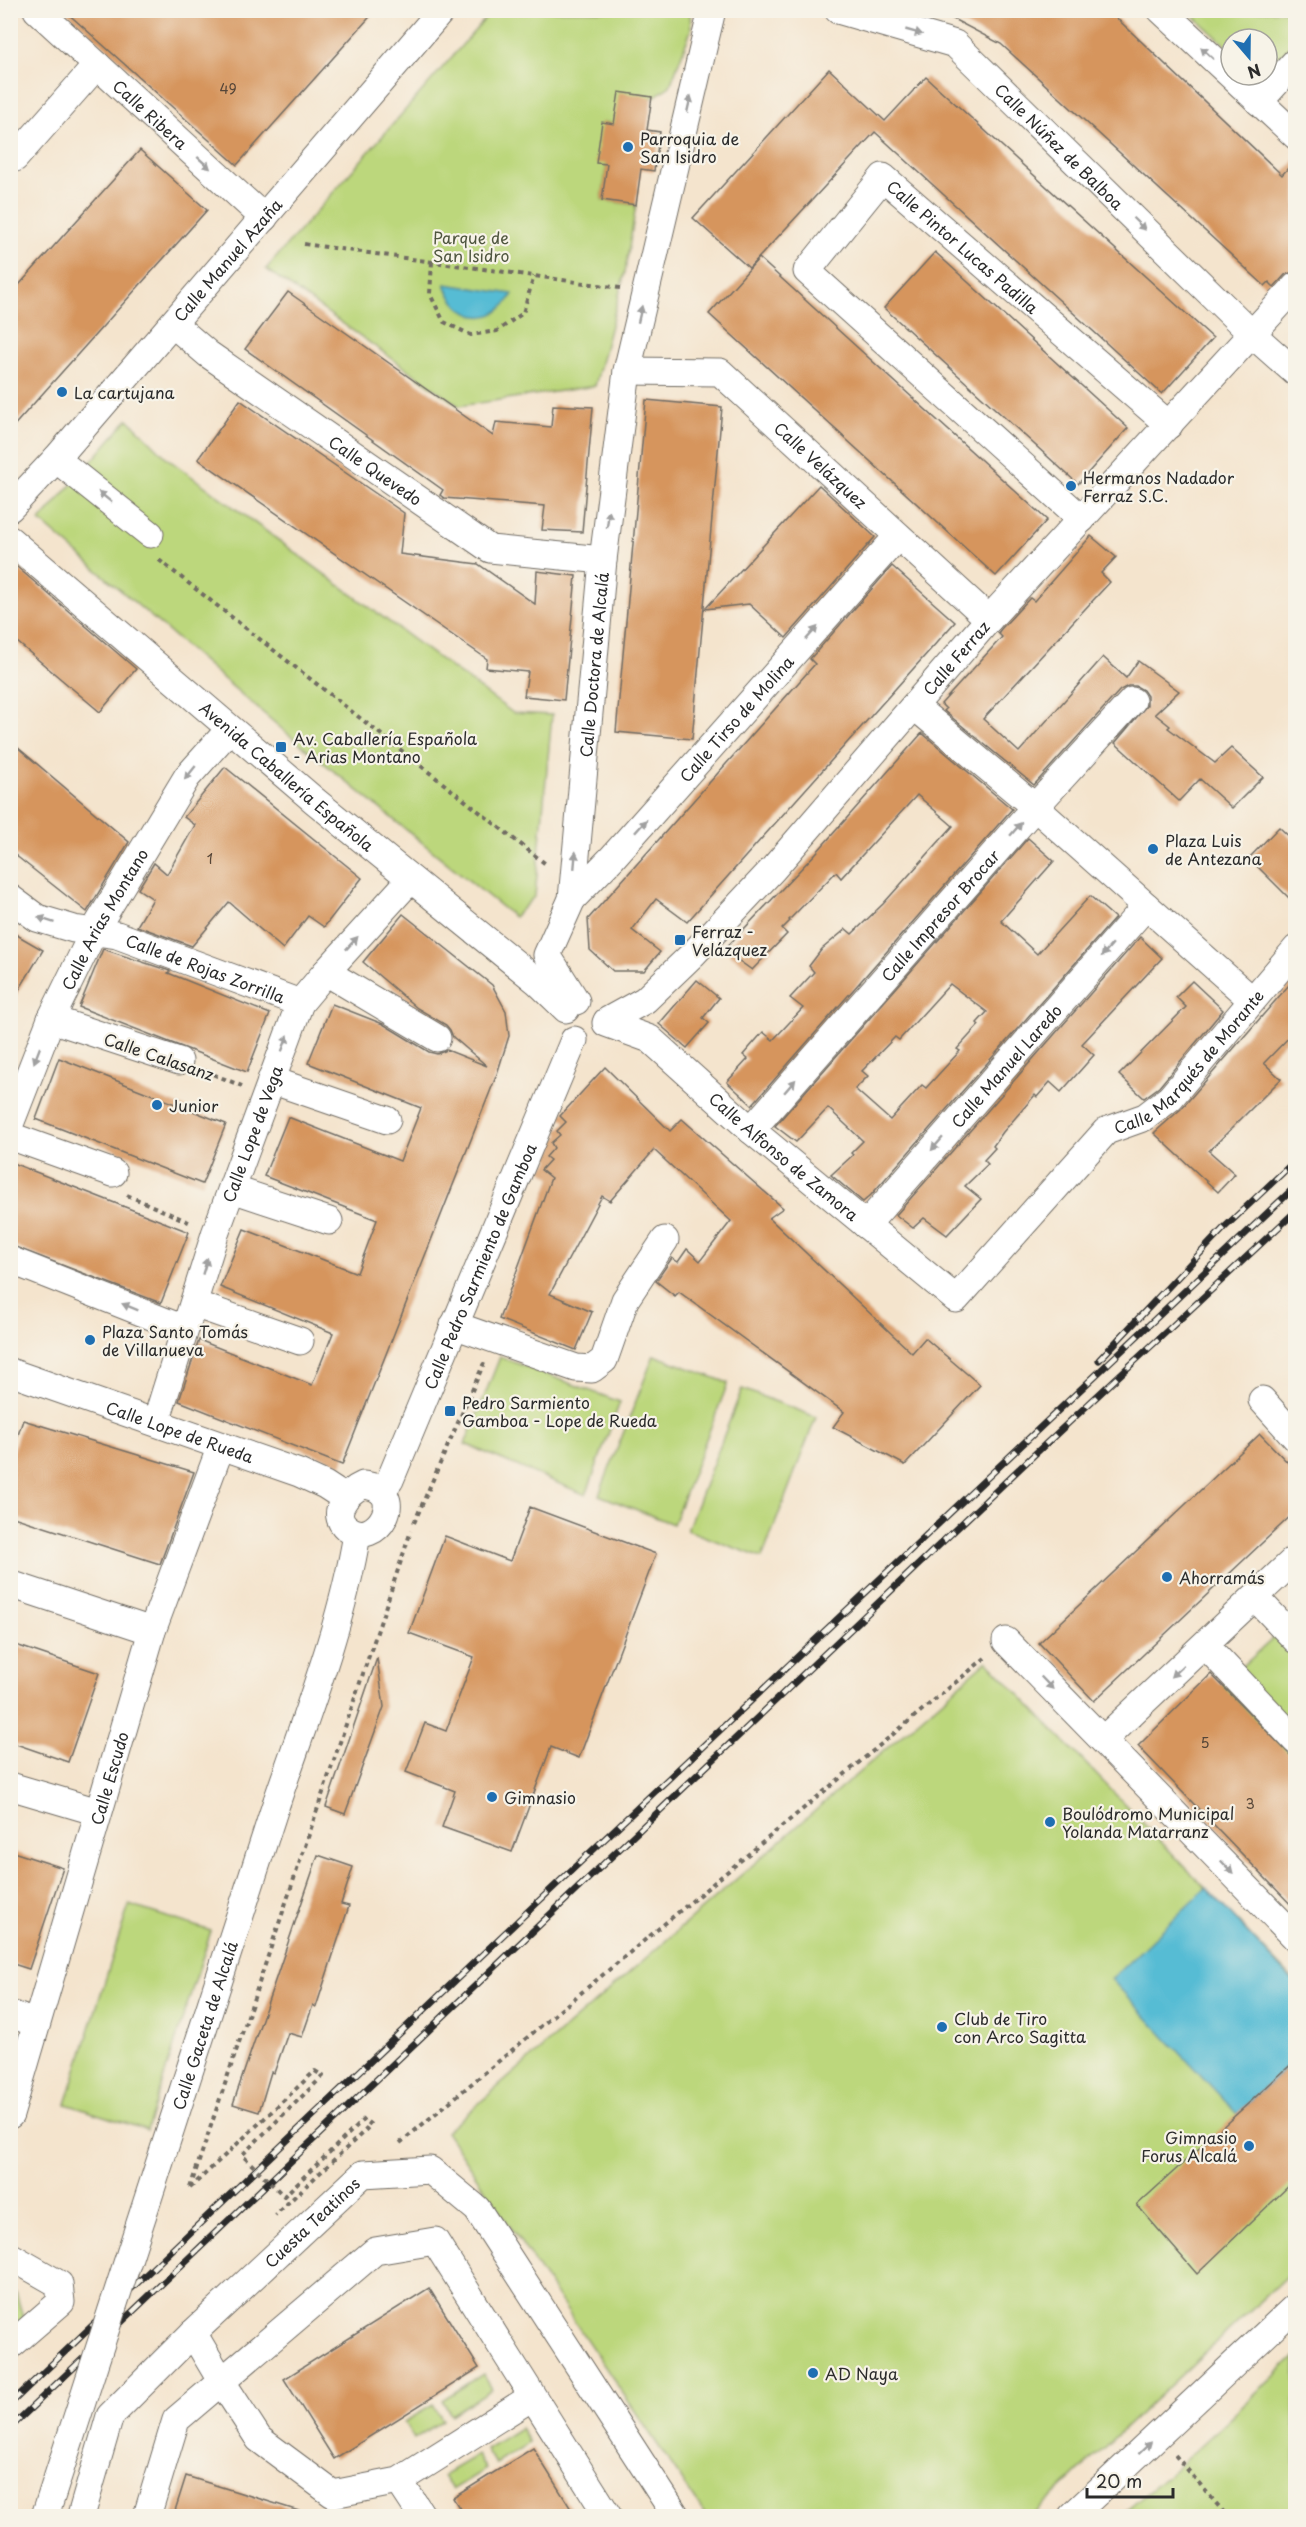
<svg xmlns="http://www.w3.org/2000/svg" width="1306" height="2527" viewBox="0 0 1306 2527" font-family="'Playpen Sans',sans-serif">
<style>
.green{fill:#bcd77c;stroke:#748154;stroke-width:1.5}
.water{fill:#56bcd4;stroke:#407480;stroke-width:1.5}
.building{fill:#d6955d;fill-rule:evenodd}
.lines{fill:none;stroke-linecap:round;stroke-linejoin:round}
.minor-casing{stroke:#716c64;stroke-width:29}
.path{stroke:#716c64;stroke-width:4;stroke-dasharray:4.5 4.5;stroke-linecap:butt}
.minor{stroke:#fff;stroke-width:27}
.rail-casing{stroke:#2b2b2b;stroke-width:7}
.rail{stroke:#f7f3e8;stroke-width:4.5;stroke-dasharray:14;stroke-linecap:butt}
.minor-bridge-casing{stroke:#716c64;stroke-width:29;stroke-linecap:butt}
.path-bridge{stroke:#716c64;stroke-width:4;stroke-dasharray:4.5 4.5;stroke-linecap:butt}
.minor-bridge{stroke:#fff;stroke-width:27}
.oneway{fill:#a0a0a0}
.poi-dot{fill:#1f6fb2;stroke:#f7f3e8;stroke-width:2}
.labels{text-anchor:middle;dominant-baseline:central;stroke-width:4.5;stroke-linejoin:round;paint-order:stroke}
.number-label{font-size:14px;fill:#564638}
.street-label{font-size:16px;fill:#2b2b2b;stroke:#f7f3e8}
.poi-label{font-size:16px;fill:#2b2b2b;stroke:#f7f3e8;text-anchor:start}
.park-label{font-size:16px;fill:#4f563f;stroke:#f7f3e8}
</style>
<rect width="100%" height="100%" fill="#f7f3e8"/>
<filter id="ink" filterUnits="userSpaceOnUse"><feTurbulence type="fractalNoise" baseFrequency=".0167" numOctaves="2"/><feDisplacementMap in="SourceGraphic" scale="12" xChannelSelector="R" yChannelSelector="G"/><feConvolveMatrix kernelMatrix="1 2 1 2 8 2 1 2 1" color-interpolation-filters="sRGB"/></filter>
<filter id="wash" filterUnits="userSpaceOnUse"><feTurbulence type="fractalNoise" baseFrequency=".008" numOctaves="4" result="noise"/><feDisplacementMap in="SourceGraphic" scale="24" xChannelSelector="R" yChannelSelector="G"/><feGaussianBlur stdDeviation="1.35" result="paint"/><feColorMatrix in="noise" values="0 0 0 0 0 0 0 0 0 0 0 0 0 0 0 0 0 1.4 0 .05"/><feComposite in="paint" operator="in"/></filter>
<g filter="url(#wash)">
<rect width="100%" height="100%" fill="#f4e4cd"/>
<g class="green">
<polygon points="492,11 690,11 691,30 670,86 614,124 603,122 607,164 602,200 636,205 625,272 595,386 459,406 266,269"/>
<polygon points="1188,11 1295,11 1295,41 1267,71 1267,39 1231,39 1231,50"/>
<polygon points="128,419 168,459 513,713 552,715 535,896 514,917 283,730 40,521"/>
<polygon points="654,1355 728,1383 673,1524 599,1495"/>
<polygon points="500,1357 620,1402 586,1495 465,1444"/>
<polygon points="742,1389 816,1417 762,1558 687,1530"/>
<polygon points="1289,1624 1295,1631 1295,1762 1222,1685"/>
<polygon points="987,1661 1295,1981 1295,2268 1031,2516 706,2516 446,2132"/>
<polygon points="129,1905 211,1931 147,2130 66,2104"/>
<polygon points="11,2291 16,2293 25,2324 11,2336"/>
<polygon points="1295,2357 1295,2516 1120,2516 1182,2463"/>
<polygon points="483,2374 492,2389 451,2415 442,2400"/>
<polygon points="433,2405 443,2420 414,2439 404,2422"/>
<polygon points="520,2428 529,2443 495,2464 486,2449"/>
<polygon points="477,2455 486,2469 452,2490 443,2475"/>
</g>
<g class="water">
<path d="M445,284L513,294C493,329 458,321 445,284Z"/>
<polygon points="1206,1888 1295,1983 1295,2060 1237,2114 1111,1979"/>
</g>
<g id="blocks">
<g class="building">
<polygon points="64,10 376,10 237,165"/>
<polygon points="936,10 1108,10 1282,175 1296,159 1296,271 1285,275 1274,287 1269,282 1265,286 1001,44"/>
<polygon points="829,69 885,121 926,77 1213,338 1162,394 875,132 749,268 693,218"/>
<polygon points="619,92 652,97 647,130 660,132 654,171 641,169 636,205 602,200 607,164 596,163 602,122 614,124"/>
<polygon points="140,150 207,210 10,430 10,295"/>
<polygon points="935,252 1128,428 1078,484 884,308"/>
<polygon points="759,258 1047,520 996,576 709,314"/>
<polygon points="288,292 493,436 496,422 551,427 553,405 593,407 582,532 542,530 545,506 444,498 440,495 443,490 245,349"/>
<polygon points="240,400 404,513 400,554 478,564 535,604 537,571 576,576 564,700 524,696 528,672 486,668 487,659 198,459"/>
<polygon points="646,400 722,407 692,739 616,732"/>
<polygon points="819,485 875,537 786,638 749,604 705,609"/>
<polygon points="1091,536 1116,557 1101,573 1110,582 983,719 1019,752 1103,657 1126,678 1138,661 1179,691 1155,714 1170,726 1168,728 1215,763 1231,748 1263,777 1232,808 1200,779 1179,801 1115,743 1147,705 1147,696 1143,690 1136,686 1128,686 1120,690 1034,785 944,711 946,709 941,704 1002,637 998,633 1001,629 1030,598 1034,601"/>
<polygon points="10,561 136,669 100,712 10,636"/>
<polygon points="892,566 955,622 687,922 656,899 632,930 660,952 644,971 613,971 590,950 588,919 815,664 810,659"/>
<polygon points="922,733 1012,809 752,1105 727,1082 748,1059 743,1055 763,1032 773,1040 803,1008 790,998 814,972 809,966 822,949 846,929 852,934 883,904 953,826 917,795 841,878 836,872 789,920 790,921 782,929 787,934 752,970 724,950 816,853"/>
<polygon points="10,741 129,842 87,912 10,851"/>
<polygon points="225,767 362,878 324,927 308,916 283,949 229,902 192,946 137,926 153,899 138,889 154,863 167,874 195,825 184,817"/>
<polygon points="1279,827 1296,843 1296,905 1249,858"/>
<path d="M1028,838L1054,861L1001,921L1037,954L1090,896L1115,918L871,1195L863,1202L831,1175L853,1155L851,1153L863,1141L828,1108L796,1142L775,1126ZM950,984L987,1012L977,1023L979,1025L957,1049L960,1051L926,1088L922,1085L890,1120L855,1089L868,1076L862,1071L895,1037L899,1040Z"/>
<polygon points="403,914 492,985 506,1011 509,1036 497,1074 342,1465 179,1401 199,1340 312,1385 333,1333 220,1287 244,1229 357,1273 377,1220 264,1176 288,1117 400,1161 421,1108 308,1063 332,1004 383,1024 429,1052 437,1054 447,1050 487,1066 453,1037 450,1030 446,1025 417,1008 363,962"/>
<polygon points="10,931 43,950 10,1005"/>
<polygon points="1140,937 1162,958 1082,1044 1094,1055 1061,1092 1050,1082 1037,1097 1035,1095 1003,1132 993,1146 995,1148 984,1160 988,1164 965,1186 981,1199 947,1235 924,1218 913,1228 896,1215"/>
<polygon points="103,949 170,971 168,973 270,1014 247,1072 79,1007"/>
<polygon points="1296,977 1296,1030 1264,1063 1281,1079 1209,1151 1235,1174 1218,1192 1154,1133 1182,1108"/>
<polygon points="697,980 719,998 703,1018 709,1023 687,1048 659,1024"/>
<polygon points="1192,981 1223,1010 1159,1087 1144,1098 1119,1075 1186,1007 1176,997"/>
<polygon points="59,1058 226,1124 202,1184 36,1119"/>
<polygon points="605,1067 670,1131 682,1119 783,1208 769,1218 912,1353 925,1338 980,1385 905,1465 833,1427 844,1412 679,1292 675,1296 656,1281 672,1258 678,1262 687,1249 700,1261 731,1221 654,1150 610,1201 602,1196 550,1294 592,1312 576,1350 499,1319 551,1178 541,1170 550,1160 546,1157 554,1148 551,1143 560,1135 557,1131 566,1122 560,1116"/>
<polygon points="10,1162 189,1232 161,1303 10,1245"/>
<polygon points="23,1420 194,1472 160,1564 10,1516 10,1459"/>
<polygon points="1260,1434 1296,1471 1296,1511 1094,1701 1039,1643"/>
<polygon points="530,1507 656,1554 579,1758 551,1747 512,1852 442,1827 455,1791 406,1772 425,1723 446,1731 474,1657 409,1633 445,1536 510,1561"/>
<polygon points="10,1643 99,1673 68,1762 10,1742"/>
<polygon points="377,1658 384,1707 345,1814 326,1807"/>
<polygon points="1211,1674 1296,1761 1296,1910 1138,1746"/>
<polygon points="10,1851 63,1868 29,1969 10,1963"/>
<polygon points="318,1855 353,1867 341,1904 349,1906 316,2007 313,2005 302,2037 288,2033 274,2073 271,2072 259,2112 233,2104"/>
<polygon points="1296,2060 1296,2179 1197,2274 1137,2205"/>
<polygon points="429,2288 479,2368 334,2459 284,2379"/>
<polygon points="533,2448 576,2517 465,2517 453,2498"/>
<polygon points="186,2476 299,2511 298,2517 173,2517"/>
</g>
</g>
</g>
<g filter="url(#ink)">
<use href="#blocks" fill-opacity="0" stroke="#716c64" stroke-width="1.5"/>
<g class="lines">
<defs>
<g id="minor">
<path id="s1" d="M37,10L264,218"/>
<path id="s2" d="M838,10L955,44L1253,335L1296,373"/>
<polyline points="1161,10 1296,136"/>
<polyline points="1259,102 1296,61"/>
<polyline points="15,158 97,65"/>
<path id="s3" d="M173,324L208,354L490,549L603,560"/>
<path id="s4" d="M627,371L720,372L989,619"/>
<polyline points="56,459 150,534"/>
<path id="s5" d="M10,508L56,459L442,10"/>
<path id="s6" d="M1082,519L807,271L883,177L1169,425"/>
<path id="s7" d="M10,540L315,801L538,982L566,1009"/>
<polyline points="914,706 1035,807 1252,1000"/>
<path id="s8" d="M10,898L37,918L74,929L117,935L300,1003"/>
<path id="s9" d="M572,899L612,858L898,536"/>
<polyline points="326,972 437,1038"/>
<path id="s10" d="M576,1001L547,955L572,899L603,560L627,371L712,10"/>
<polyline points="51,1019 179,1061"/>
<path id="s11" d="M607,1021L645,1000L693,954L773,869L989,619L1296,286"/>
<path id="s12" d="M606,1023L650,1039L751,1130L956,1299L1106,1131L1145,1117L1170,1098L1296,949"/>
<polyline points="271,1080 387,1120"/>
<path id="s13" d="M10,1124L51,1019L94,931L187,777L229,730"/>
<path id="s14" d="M751,1130L1035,807L1132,701"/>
<polyline points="10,1136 113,1173"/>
<polyline points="232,1189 329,1221"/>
<path id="s15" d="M866,1225L1146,906"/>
<polyline points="10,1260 184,1329"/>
<polyline points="194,1304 300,1341"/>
<polyline points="454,1325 576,1368 592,1369 604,1360 625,1300 665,1240"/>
<path id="s16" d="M10,1372L299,1473L325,1485L345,1498"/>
<polyline points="1262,1400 1296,1438"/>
<path id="s17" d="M156,1422L215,1234L300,1003L326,972L410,880"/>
<path d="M363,1485C412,1489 376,1552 347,1528C329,1513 347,1492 363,1485Z"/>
<path id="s18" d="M381,1491L390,1480L574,1040"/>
<polyline points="10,1584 152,1631"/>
<polyline points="1255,1597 1296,1640"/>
<polyline points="1006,1641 1296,1938"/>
<polyline points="1205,1645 1296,1741"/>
<polyline points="1104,1739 1296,1558"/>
<polyline points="10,1786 98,1812"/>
<path d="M277,1801C307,1713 342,1625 357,1534"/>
<polyline points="10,2014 36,2023"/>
<path id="s19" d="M10,2115L152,1631L221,1446"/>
<polyline points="10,2256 59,2284 61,2302 10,2346"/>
<polyline points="193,2333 222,2382 259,2439 333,2494 399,2481 532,2397"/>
<polyline points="399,2481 422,2516"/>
<path id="s20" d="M81,2516L110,2416L193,2333L363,2174L430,2170L477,2209L676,2516"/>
<polyline points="147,2516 176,2420 375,2251 435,2241 608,2516"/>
<polyline points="1072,2516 1296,2306"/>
</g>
</defs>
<use href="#minor" class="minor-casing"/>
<g class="path">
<polyline points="304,244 620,288"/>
<polyline points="432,262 430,294 444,322 471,335 497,331 523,313 534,276"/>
<polyline points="159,560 547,865"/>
<polyline points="205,1071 242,1086"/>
<polyline points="127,1195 191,1223"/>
<polyline points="414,1523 484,1363"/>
<polyline points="400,2143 985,1658"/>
<polyline points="190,2188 411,1531"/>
<polyline points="1175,2455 1227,2516"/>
</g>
<use href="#minor" class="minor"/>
<defs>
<g id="rail">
<polyline points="1099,1360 1225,1227 1296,1160"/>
<polyline points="10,2404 504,1934 1296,1186"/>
<polyline points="10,2428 1036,1453 1296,1211"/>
</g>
</defs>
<use href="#rail" class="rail-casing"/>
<use href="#rail" class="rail"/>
<defs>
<g id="minor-bridge">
<path id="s21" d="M45,2516L277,1801"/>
</g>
</defs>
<use href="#minor-bridge" class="minor-bridge-casing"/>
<polyline class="path-bridge" points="190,2188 315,2071 323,2076 242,2155 284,2196 364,2119 371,2125 275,2215"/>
<use href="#minor-bridge" class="minor-bridge"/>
</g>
<defs><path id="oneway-solid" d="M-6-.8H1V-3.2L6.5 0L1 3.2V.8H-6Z" transform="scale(1.5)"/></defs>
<g class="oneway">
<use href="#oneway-solid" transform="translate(914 32) rotate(16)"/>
<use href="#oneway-solid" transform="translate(1207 53) rotate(-137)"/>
<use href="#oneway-solid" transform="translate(689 104) rotate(-77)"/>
<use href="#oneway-solid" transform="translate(204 163) rotate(42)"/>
<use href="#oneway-solid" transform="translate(1139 224) rotate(44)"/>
<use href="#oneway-solid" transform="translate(640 314) rotate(-77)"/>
<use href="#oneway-solid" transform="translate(105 497) rotate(-141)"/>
<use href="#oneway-solid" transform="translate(608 519) rotate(-83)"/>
<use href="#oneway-solid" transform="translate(812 633) rotate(-48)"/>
<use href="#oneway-solid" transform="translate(190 773) rotate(129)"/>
<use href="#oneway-solid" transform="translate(641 826) rotate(-48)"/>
<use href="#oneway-solid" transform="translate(1016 829) rotate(-49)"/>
<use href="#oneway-solid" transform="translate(575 860) rotate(-85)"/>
<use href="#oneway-solid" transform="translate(46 920) rotate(-161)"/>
<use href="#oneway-solid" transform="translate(352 943) rotate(-47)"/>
<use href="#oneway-solid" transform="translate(1107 950) rotate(131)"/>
<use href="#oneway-solid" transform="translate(285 1043) rotate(-69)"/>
<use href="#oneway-solid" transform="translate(37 1055) rotate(111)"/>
<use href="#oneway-solid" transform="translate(790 1086) rotate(-49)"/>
<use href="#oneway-solid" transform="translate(937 1144) rotate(131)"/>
<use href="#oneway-solid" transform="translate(205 1266) rotate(-73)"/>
<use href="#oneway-solid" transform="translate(130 1307) rotate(-158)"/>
<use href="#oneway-solid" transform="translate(1177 1671) rotate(137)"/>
<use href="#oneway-solid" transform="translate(1047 1683) rotate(46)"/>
<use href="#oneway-solid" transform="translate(1227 1867) rotate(46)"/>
<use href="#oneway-solid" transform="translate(1145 2448) rotate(-43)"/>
</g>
</g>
<g class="poi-dot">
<circle cx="628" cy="147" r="6"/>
<circle cx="62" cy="392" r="6"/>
<circle cx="1071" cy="486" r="6"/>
<rect x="275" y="741" width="12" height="12" rx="3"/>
<circle cx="1153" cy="849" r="6"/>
<rect x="674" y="934" width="12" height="12" rx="3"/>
<circle cx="157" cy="1105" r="6"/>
<circle cx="90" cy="1340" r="6"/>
<rect x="444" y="1405" width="12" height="12" rx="3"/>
<circle cx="1167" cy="1577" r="6"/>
<circle cx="492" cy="1797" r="6"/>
<circle cx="1050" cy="1822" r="6"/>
<circle cx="942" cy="2027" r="6"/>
<circle cx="1249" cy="2146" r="6"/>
<circle cx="813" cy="2373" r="6"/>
</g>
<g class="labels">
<g class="number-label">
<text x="228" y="88">49</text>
<text x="210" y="858">1</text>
<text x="1205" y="1742">5</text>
<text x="1250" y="1803">3</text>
</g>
<g class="street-label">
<text stroke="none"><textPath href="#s1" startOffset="154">Calle Ribera</textPath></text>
<text stroke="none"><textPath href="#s2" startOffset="268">Calle Núñez de Balboa</textPath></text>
<text stroke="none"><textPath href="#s6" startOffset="597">Calle Pintor Lucas Padilla</textPath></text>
<text stroke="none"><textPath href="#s5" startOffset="330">Calle Manuel Azaña</textPath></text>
<text stroke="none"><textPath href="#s4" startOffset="230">Calle Velázquez</textPath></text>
<text stroke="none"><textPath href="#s3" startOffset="250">Calle Quevedo</textPath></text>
<text stroke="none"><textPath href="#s11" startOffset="506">Calle Ferraz</textPath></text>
<text stroke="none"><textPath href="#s10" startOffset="351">Calle Doctora de Alcalá</textPath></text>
<text stroke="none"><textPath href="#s9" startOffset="244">Calle Tirso de Molina</textPath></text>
<text stroke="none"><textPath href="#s7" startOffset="364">Avenida Caballería Española</textPath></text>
<text stroke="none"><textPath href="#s14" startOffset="286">Calle Impresor Brocar</textPath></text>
<text stroke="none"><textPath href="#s13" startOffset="226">Calle Arias Montano</textPath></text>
<text stroke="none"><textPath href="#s8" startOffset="210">Calle de Rojas Zorrilla</textPath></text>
<text transform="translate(159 1056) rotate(19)">Calle Calasanz</text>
<text stroke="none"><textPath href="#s12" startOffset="784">Calle Marqués de Morante</textPath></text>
<text stroke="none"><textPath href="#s15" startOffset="212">Calle Manuel Laredo</textPath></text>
<text stroke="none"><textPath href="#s17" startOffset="304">Calle Lope de Vega</textPath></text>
<text stroke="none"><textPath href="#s12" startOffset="225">Calle Alfonso de Zamora</textPath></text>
<text stroke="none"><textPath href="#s18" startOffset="246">Calle Pedro Sarmiento de Gamboa</textPath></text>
<text stroke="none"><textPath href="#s16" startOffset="180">Calle Lope de Rueda</textPath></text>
<text stroke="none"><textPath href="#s19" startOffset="351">Calle Escudo</textPath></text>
<text stroke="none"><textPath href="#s21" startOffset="516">Calle Gaceta de Alcalá</textPath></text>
<text stroke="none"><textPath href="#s20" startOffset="384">Cuesta Teatinos</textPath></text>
</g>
<g class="poi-label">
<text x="640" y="138">Parroquia de<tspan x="640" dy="18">San Isidro</tspan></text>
<text x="74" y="392">La cartujana</text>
<text x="1083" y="477">Hermanos Nadador<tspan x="1083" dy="18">Ferraz S.C.</tspan></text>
<text x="293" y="738">Av. Caballería Española<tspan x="293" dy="18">- Arias Montano</tspan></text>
<text x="1165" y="840">Plaza Luis<tspan x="1165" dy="18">de Antezana</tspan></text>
<text x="692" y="931">Ferraz -<tspan x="692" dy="18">Velázquez</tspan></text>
<text x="169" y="1105">Junior</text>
<text x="102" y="1331">Plaza Santo Tomás<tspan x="102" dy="18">de Villanueva</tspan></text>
<text x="462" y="1402">Pedro Sarmiento<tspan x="462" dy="18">Gamboa - Lope de Rueda</tspan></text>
<text x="1179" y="1577">Ahorramás</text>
<text x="504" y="1797">Gimnasio</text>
<text x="1062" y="1813">Boulódromo Municipal<tspan x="1062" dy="18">Yolanda Matarranz</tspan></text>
<text x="954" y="2018">Club de Tiro<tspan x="954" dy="18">con Arco Sagitta</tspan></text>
<text x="1237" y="2137" text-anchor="end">Gimnasio<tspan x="1237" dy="18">Forus Alcalá</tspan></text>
<text x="825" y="2373">AD Naya</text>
</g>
<g class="park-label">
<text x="471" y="237">Parque de<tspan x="471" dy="18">San Isidro</tspan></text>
</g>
</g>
<rect width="1306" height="2527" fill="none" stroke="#f7f3e8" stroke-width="36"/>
<g transform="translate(1249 57) rotate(160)"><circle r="28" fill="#f7f3e8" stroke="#a5a39c" stroke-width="1.5"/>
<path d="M0-4.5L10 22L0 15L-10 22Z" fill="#1f6fb2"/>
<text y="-9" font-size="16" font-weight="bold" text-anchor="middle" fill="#2b2b2b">N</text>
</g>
<path d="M1087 2488v9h86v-9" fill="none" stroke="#2b2b2b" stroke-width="3"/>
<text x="1096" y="2488" font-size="18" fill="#2b2b2b" stroke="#f7f3e8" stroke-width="4.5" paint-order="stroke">20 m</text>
</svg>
